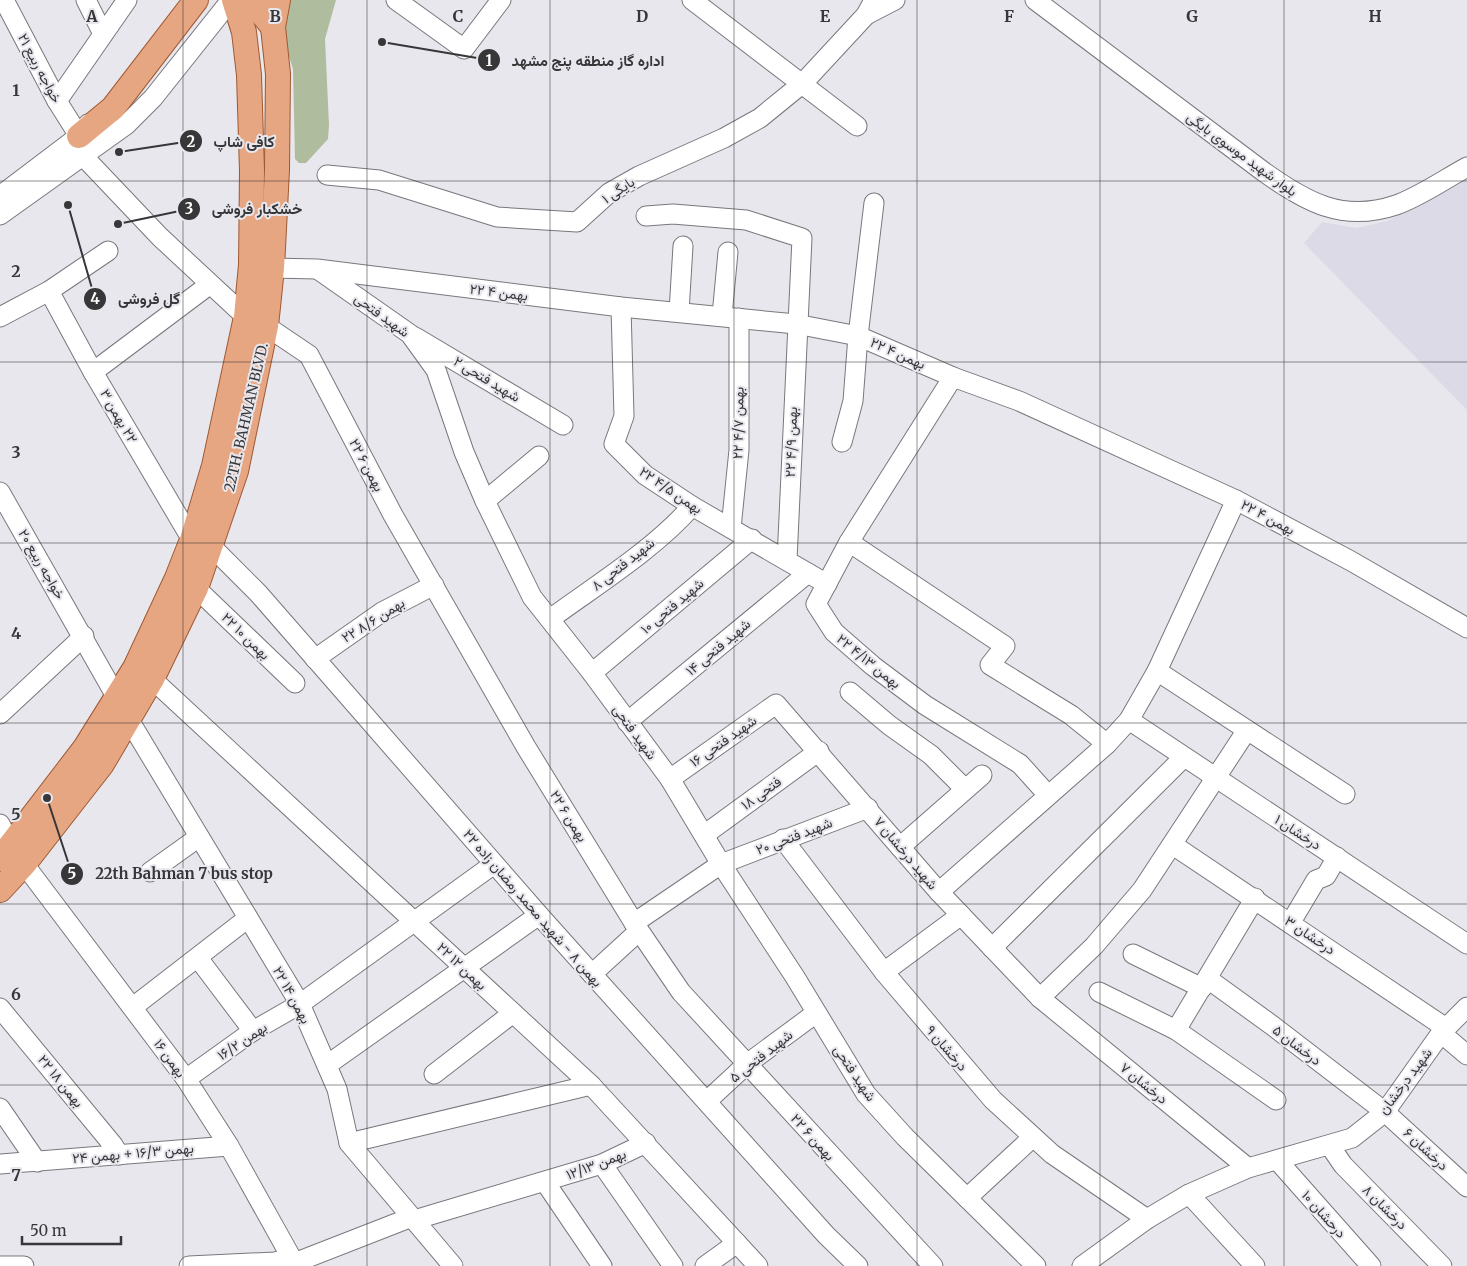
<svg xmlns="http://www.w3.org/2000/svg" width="1467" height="1266" viewBox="0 0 1467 1266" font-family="Merriweather,Vazirmatn,serif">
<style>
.built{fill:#dddae8}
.green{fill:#afbc9d}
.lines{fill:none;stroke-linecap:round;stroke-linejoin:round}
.minor-casing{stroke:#79777d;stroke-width:21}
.major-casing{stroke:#9f5932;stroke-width:26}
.minor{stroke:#fff;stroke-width:19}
.major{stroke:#e7a682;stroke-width:24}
.grid{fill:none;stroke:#373739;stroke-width:1;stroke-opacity:0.55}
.labels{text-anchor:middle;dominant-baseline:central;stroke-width:4;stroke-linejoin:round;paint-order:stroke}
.street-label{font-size:14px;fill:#373739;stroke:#e9e7ee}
.grid-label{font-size:16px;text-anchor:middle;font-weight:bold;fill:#373739;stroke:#e9e7ee;stroke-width:4;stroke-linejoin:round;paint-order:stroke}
.leader{fill:none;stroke:#373739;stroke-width:2}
.callout-dot{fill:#373739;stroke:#e9e7ee;stroke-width:2}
.mark-label{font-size:15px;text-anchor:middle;font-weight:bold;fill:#fff}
.callout-label{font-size:15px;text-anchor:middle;font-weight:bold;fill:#373739;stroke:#e9e7ee;stroke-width:4;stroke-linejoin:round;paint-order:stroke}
</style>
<rect width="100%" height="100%" fill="#e9e7ee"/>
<polygon class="built" points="1467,178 1467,410 1304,243 1322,222 1357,228 1387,221"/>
<polygon class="green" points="286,0 336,0 325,39 329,125 328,139 306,163 299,163 295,159 293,69 279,25"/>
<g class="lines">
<defs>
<g id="minor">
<polyline points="4,0 57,101 79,136"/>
<polyline points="86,0 103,34"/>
<polyline points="396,0 464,49 501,0"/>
<polyline points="692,0 857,126"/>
<path d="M1035,0L1264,172C1306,202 1343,223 1396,205C1419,197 1445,179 1467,167"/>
<polyline points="866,15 895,0"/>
<polyline points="57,101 127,0"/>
<polyline points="83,156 160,237 246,317"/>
<polyline points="327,175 379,180 497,217 577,222 609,193 639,176 724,138 760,118 803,83 866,15 874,0"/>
<polyline points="0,196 79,136 88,124"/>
<polyline points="0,215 126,125 153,98 231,0"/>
<polyline points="646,216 673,214 746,220 802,238 787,560"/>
<polyline points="272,268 317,269 621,307 796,324 858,336 953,377 1019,401 1236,500 1351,561 1467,628"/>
<polyline points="320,271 410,334 436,370 464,452 485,501 532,597 592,673 670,779 721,864 795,977 866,1094 905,1137 1036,1266"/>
<polyline points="49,291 93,372 192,540"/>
<polyline points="621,307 624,416 614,444 645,475 692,506 827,584"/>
<polyline points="679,312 683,246"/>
<polyline points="722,316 728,252"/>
<polyline points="0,317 49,291 108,251"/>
<polyline points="266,326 309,355 393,515 526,747 634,923 681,992 933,1266"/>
<polyline points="415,337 563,425"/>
<polyline points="93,372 209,285"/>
<polyline points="953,377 849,542 816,604 834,632 873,666 925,705 1020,764 1047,794"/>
<polyline points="842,442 853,401 858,336 874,203"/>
<polyline points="0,492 117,698"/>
<polyline points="485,501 539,456"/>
<polyline points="731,528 739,450 739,318"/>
<polyline points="849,542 1005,646 990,665 1071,715 1107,744"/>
<polyline points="212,547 258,593 539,915 826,1235 858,1266"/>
<polyline points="196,588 295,683"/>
<path d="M550,619C595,586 656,548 692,506"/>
<polyline points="315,659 382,612 434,585"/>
<polyline points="1157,671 1345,794"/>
<polyline points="592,673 752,539"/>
<polyline points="152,679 591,1085 758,1266"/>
<polyline points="850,692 889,725 931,755 965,789"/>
<polyline points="0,714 84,636"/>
<polyline points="129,720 300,1004 337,1089 349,1143 453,1266"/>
<polyline points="1129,720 1467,944"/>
<polyline points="627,722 808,573"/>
<polyline points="670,779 776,704 939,892 1040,998 1248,1168"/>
<polyline points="0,824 11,846"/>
<polyline points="704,835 819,751"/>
<polyline points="783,839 884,972 993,1100 1052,1154 1147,1219"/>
<polyline points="1173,845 1446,1028"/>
<polyline points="900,847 982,775"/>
<polyline points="24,864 186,1079 229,1146 296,1266"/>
<polyline points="150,872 199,837"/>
<polyline points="939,892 1107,744 1129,720 1157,671 1236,500"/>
<polyline points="1291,922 1316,880 1326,876 1337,857"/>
<polyline points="634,923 721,864 868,808"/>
<polyline points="992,948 1184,757"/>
<polyline points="1133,954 1202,988"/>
<polyline points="198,958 253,1031"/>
<polyline points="884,972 961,915"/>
<polyline points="592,974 639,931"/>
<polyline points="1208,979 1273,1026 1385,1112 1467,1187"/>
<polyline points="1099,992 1176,1030 1276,1100"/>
<polyline points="1040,998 1094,946 1142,890 1247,730"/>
<polyline points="133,1007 248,918"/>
<polyline points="0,1008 113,1145 119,1155"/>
<polyline points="1176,1030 1255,898"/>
<polyline points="1441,1033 1467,1055"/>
<polyline points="327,1065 539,915"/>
<polyline points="434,1074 513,1013"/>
<polyline points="186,1079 253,1031 300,1004 494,864"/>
<polyline points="707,1101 747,1064 816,1013"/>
<polyline points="0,1108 37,1162"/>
<polyline points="349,1143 591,1085"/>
<polyline points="1330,1146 1343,1165 1442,1266"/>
<polyline points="1278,1161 1371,1266"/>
<polyline points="0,1164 229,1146"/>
<polyline points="602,1164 673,1266"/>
<polyline points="545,1182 602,1266"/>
<polyline points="1189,1194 1255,1266"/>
<polyline points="967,1198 1033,1137"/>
<polyline points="414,1220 602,1164 646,1143"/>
<polyline points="294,1263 412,1217"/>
<polyline points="0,1266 24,1266"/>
<polyline points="189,1266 275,1262 291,1258"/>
<polyline points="705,1266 737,1243"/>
<polyline points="1082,1266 1147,1219 1189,1194 1248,1168 1352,1138 1385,1112 1441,1033 1467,1007"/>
</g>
<g id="major">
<polyline points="251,0 273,27"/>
<polyline points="79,136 113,108 196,0"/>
<polyline points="0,859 85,748 135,668 177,578 192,540 214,466 246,317 251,265 252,171 249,75 244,32 234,0"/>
<polyline points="0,890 24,864 102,764 152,679 196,588 236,471 266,326 272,268 277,170 278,74 273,27 278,0"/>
</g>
</defs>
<use href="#minor" class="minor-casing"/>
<use href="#major" class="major-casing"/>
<use href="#minor" class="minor"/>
<use href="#major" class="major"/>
</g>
<path class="grid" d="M183,0V1266M367,0V1266M550,0V1266M734,0V1266M917,0V1266M1100,0V1266M1284,0V1266M0,181H1467M0,362H1467M0,543H1467M0,723H1467M0,904H1467M0,1085H1467"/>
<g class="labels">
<g class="street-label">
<text transform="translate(40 68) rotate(62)">خواجه ربیع ۲۱</text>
<text transform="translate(1242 154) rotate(36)">بلوار شهید موسوی بایگی</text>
<text transform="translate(618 190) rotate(-34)">بایگی ۱</text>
<text transform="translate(499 292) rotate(7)">۲۲ بهمن ۴</text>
<text transform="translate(382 315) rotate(36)">شهید فتحی</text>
<text transform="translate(898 353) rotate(24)">۲۲ بهمن ۴</text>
<text transform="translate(487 379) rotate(31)">شهید فتحی ۲</text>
<text transform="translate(119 416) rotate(60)">٢٢ بهمن ۳</text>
<text transform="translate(246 417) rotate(-77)">22TH. BAHMAN BLVD.</text>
<text transform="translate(738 423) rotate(-89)">۲۲ بهمن ۴/۷</text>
<text transform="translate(791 442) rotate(-88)">۲۲ بهمن ۴/۹</text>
<text transform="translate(367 465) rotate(62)">۲۲ بهمن ۶</text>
<text transform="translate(671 490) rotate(34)">۲۲ بهمن ۴/۵</text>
<text transform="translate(1268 517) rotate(28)">۲۲ بهمن ۴</text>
<text transform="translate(42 564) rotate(60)">خواجه ربیع ۲۰</text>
<text transform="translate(623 564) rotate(-38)">شهید فتحی ۸</text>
<text transform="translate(672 606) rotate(-40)">شهید فتحی ۱۰</text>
<text transform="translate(373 620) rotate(-32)">۲۲ بهمن ۸/۶</text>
<text transform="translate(246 636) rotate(44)">۲۲ بهمن ۱۰</text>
<text transform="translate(718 647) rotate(-40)">شهید فتحی ۱۴</text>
<text transform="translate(869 661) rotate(39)">۲۲ بهمن ۴/۱۳</text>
<text transform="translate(635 732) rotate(54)">شهید فتحی</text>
<text transform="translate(723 741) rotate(-35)">شهید فتحی ۱۶</text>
<text transform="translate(761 793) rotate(-36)">فتحی ۱۸</text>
<text transform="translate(569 816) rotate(58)">۲۲ بهمن ۶</text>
<text transform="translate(1298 832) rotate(33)">درخشان ۱</text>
<text transform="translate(794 836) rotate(-21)">شهید فتحی ۲۰</text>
<text transform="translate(906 853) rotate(50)">شهید درخشان ۷</text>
<text transform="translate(533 908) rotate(49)">۲۲ بهمن ۸ - شهید محمد رمضان زاده</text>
<text transform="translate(1310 935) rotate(34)">درخشان ۳</text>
<text transform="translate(462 966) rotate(43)">۲۲ بهمن ۱۲</text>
<text transform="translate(292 995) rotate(61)">۲۲ بهمن ۱۴</text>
<text transform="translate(242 1041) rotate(-34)">بهمن ۱۶/۲</text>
<text transform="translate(1297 1045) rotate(37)">درخشان ۵</text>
<text transform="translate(947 1048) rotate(49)">درخشان ۹</text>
<text transform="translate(761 1056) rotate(-38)">شهید فتحی ۵</text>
<text transform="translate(170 1058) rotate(54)">بهمن ۱۶</text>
<text transform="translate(855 1073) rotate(56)">شهید فتحی</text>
<text transform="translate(61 1081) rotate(51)">۲۲ بهمن ۱۸</text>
<text transform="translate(1405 1081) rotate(-53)">شهید درخشان</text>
<text transform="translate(1144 1083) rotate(39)">درخشان ۷</text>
<text transform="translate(813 1137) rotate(48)">۲۲ بهمن ۶</text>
<text transform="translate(1426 1149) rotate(43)">درخشان ۶</text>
<text transform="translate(133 1153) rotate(-5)">بهمن ۱۶/۳ + بهمن ۲۴</text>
<text transform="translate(596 1164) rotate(-21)">بهمن ۱۲/۱۳</text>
<text transform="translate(1385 1207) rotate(45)">درخشان ۸</text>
<text transform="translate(1324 1214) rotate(48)">درحشان ۱۰</text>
</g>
</g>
<g class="grid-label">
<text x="92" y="22">A</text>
<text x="275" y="22">B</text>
<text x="458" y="22">C</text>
<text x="642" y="22">D</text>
<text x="825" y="22">E</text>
<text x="1009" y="22">F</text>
<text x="1192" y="22">G</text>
<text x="1375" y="22">H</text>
<text x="16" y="96">1</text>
<text x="16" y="277">2</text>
<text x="16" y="458">3</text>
<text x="16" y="639">4</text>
<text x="16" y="820">5</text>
<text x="16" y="1000">6</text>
<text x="16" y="1181">7</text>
</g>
<path class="leader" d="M382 42L489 60M119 152L191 141M118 224L189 209M68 205L95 299M47 798L72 874"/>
<g class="callout-dot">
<circle cx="382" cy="42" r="5"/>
<circle cx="119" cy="152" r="5"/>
<circle cx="118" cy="224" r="5"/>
<circle cx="68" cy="205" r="5"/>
<circle cx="47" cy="798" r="5"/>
<circle cx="489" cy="60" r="12"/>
<circle cx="191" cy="141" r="12"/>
<circle cx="189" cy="209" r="12"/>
<circle cx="95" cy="299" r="12"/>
<circle cx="72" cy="874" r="12"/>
</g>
<g class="mark-label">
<text x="489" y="66">1</text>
<text x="191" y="147">2</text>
<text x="189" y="214">3</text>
<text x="95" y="304">4</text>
<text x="72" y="879">5</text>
</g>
<g class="callout-label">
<text x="588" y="66">اداره گاز منطقه پنج مشهد</text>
<text x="244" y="147">کافی شاپ</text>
<text x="257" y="214">خشکبار فروشی</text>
<text x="149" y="304">گل فروشی</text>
<text x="184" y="879">22th Bahman 7 bus stop</text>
</g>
<path d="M22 1236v8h99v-8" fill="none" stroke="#373739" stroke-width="2.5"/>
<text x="30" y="1236" font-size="15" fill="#373739" stroke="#e9e7ee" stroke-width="4" paint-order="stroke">50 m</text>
</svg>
